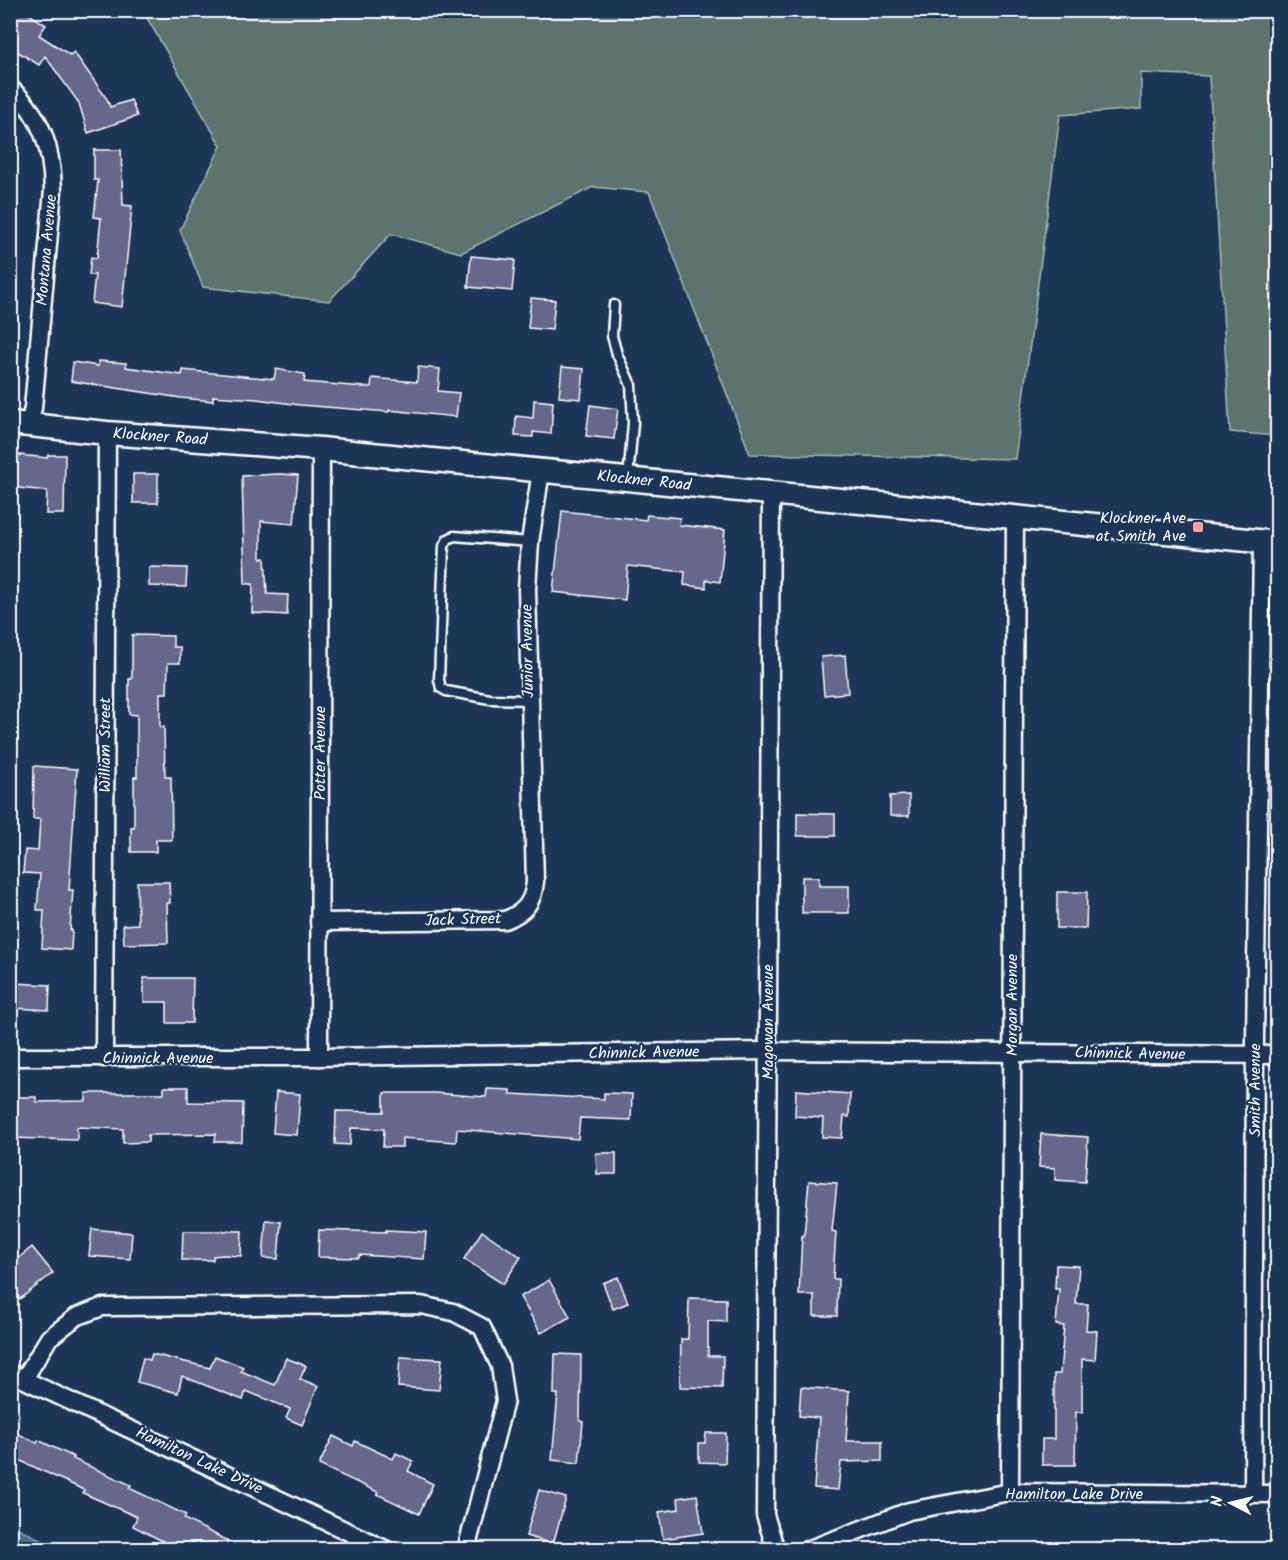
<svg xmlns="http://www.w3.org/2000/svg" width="1288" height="1560" viewBox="0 0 1288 1560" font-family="Kalam,sans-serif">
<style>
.green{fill:#5e736e;stroke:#aeb9b6;stroke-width:1.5}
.water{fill:#456b8d;stroke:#8fa6bb;stroke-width:1.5}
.building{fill:#65678b;stroke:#fff;stroke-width:1.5}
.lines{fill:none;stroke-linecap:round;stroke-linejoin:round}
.service-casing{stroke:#fff;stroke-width:13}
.minor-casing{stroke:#fff;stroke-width:21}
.secondary-casing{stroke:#fff;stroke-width:27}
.service{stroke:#1d3557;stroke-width:8}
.minor{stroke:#1d3557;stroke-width:16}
.secondary{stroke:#1d3557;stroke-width:22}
.poi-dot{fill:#ff9aa2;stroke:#1d3557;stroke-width:2}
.labels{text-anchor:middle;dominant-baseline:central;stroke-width:4.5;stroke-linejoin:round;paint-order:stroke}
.street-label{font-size:16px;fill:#fff;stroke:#1d3557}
.poi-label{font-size:16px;fill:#fff;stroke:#1d3557;text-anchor:end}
</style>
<rect width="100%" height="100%" fill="#1d3557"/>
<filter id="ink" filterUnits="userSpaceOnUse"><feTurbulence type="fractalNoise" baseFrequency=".0167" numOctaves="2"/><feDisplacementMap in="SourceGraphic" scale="12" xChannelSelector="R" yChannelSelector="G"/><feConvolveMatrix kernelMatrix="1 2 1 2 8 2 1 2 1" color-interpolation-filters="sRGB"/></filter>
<g filter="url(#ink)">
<polygon class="green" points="143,11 1277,11 1277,436 1230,432 1209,76 1141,73 1141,109 1060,115 1015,459 750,454 649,192 593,187 461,253 391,234 329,301 203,287 180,230 221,146"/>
<polygon class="water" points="10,1524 11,1524 58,1549 11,1549"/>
<g class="building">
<polygon points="10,10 23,10 46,25 39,35 70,55 74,52 107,99 110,107 131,100 137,116 88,133 79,103 45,56 39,65 10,47"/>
<polygon points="94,150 121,150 123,205 132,206 122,307 92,303 95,275 89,275 91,257 97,258 101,218 94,217 98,180 94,180"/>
<polygon points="471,256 515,260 512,291 468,287"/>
<polygon points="531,298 555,300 552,330 528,328"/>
<polygon points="98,361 126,363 126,367 182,375 183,370 274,379 276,369 305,374 304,382 364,387 371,387 372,378 417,382 418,367 440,369 438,391 459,393 456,417 389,410 389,412 300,405 257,399 213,396 213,401 181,398 71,381 73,362 98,366"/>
<polygon points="562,367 584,369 581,399 559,397"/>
<polygon points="534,400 553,402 551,434 533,432 533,437 515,436 516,416 533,418"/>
<polygon points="590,405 618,409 614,439 586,436"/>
<polygon points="10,454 47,458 48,455 65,455 64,514 46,514 47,491 10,487"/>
<rect x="133" y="474" width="25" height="29"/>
<polygon points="278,474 298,475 294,524 261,521 261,559 265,558 267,594 288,595 287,615 252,613 253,584 245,584 242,476"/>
<polygon points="562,511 646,520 647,515 680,518 679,525 725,530 720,582 706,580 706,588 684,585 685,572 628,566 625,600 553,592"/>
<polygon points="149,567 187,568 186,587 149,586"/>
<polygon points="132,635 173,636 173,647 180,647 180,663 168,663 167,693 160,693 160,727 164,727 165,777 171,777 172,840 156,840 156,852 131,852 131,827 134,827 134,777 137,777 137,715 129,714 129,679 132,679"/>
<polygon points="845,655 848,693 824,695 821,657"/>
<polygon points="34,766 77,769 69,890 73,890 70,930 72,930 71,950 42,948 44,910 37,910 40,874 23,873 25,850 38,851 40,819 33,819"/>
<polygon points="909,795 909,816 890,816 890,796"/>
<polygon points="797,813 835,814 835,836 797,836"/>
<polygon points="802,877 819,877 819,886 849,886 849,913 802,913"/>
<polygon points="137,882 169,882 170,903 167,903 168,943 124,944 123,925 138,924"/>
<polygon points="1057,892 1087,892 1086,928 1057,928"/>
<polygon points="144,978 193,978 192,1023 167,1023 167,1002 144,1002"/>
<polygon points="14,983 50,985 49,1010 12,1008"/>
<polygon points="164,1087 188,1087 188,1102 243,1103 242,1142 215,1142 216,1134 148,1135 148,1142 123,1143 123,1129 77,1127 77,1140 10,1138 11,1097 36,1097 36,1102 86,1101 86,1093 164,1093"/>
<polygon points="487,1089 510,1090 510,1094 604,1099 604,1093 632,1094 631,1120 580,1118 578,1139 457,1129 456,1142 402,1138 402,1147 383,1147 384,1129 351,1128 350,1145 335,1144 336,1111 384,1112 384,1093 434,1093 486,1097"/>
<polygon points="796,1090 850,1094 849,1117 844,1116 842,1138 822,1137 823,1118 795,1116"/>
<polygon points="276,1092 300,1094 297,1135 273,1133"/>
<polygon points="1041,1134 1088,1137 1085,1182 1055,1180 1055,1168 1039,1167"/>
<polygon points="596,1153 616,1153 616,1174 597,1174"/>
<polygon points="809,1181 837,1183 832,1231 836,1232 833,1279 838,1279 837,1316 814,1316 814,1295 799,1295 802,1236 804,1236"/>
<polygon points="266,1220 281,1222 278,1259 263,1258"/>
<polygon points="92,1229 132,1233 130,1259 89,1256"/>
<polygon points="319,1230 386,1232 386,1230 426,1232 424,1259 359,1255 359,1258 318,1257"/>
<polygon points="183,1231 242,1231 241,1256 223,1255 213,1256 213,1260 182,1260"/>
<polygon points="482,1231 521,1257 503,1284 464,1259"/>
<polygon points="32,1247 53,1273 20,1299 10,1287 10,1265"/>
<polygon points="1056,1265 1079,1266 1076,1304 1088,1304 1086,1330 1097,1331 1095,1360 1082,1359 1082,1412 1076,1412 1075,1465 1042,1465 1042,1439 1054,1439 1054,1374 1060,1374 1064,1326 1056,1325 1059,1289 1055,1289"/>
<polygon points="618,1277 628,1303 613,1309 603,1283"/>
<polygon points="549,1280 570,1317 541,1333 520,1297"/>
<polygon points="689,1298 726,1299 726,1322 708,1321 708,1356 723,1356 722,1388 680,1387 681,1339 688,1339"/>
<polygon points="152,1354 210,1368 215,1356 243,1367 241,1371 275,1385 286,1358 306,1366 300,1379 318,1386 302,1425 286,1418 290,1409 246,1391 243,1400 182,1376 178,1393 137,1382 143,1358 150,1360"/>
<polygon points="555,1354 581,1355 580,1421 583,1422 579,1463 552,1460 558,1394 554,1394"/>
<polygon points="400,1357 442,1359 439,1390 398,1387"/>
<polygon points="801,1387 849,1391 846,1441 882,1441 882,1461 841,1462 838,1490 814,1488 819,1418 799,1416"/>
<polygon points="10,1430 37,1443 38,1440 74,1457 73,1459 131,1485 129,1488 186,1515 184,1519 246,1550 180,1550 133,1526 137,1517 83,1493 84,1490 10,1456"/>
<polygon points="706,1433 726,1433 725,1463 699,1462 699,1443 705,1443"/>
<polygon points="333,1436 353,1446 355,1441 393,1459 396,1453 413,1461 408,1471 433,1484 419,1514 377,1494 378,1492 319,1465"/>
<polygon points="539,1490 566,1498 553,1544 526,1536"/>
<polygon points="697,1495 703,1533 663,1539 659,1512 679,1509 678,1498"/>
</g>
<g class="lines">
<defs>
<g id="service">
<polyline points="614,305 612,336 617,354 631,385 633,423 628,479"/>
<polyline points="1260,671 1278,672"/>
<polyline points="530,700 490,699 446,691 441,688 439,680 444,546 448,539 454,536 530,542"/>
</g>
<g id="minor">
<path d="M10,88C42,115 52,149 53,190L33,408L29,425"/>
<polyline points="771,494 765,1515 776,1550"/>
<path d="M319,922L505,920C524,913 533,903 535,882L527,589L530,542L541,471"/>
<polyline points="10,1057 319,1057 768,1051 1278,1055"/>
<polyline points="319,1057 321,449"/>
<polyline points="104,1058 107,433"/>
<polyline points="10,1373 387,1550"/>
<polyline points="24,1379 49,1338 76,1317 102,1307 421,1305 453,1312 482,1327 500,1366 505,1401 466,1550"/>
<polyline points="1010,1492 1015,517"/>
<polyline points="1253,1494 1255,1039 1262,541"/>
<polyline points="807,1550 909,1511 1010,1492 1278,1494"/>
</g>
<polyline id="secondary" points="10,423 107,433 321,449 1278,543"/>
</defs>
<use href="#service" class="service-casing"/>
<use href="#minor" class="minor-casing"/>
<use href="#secondary" class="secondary-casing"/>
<use href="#service" class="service"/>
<use href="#minor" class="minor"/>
<use href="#secondary" class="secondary"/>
</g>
</g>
<rect class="poi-dot" x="1192" y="521" width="12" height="12" rx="3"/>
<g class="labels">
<g class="street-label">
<text transform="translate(47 250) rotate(-85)">Montana Avenue</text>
<text transform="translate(160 437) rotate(4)">Klockner Road</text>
<text transform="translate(644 481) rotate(6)">Klockner Road</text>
<text transform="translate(528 651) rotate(-91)">Junior Avenue</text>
<text transform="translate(105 745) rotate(-90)">William Street</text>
<text transform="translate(320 753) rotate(-90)">Potter Avenue</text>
<text transform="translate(463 920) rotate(-2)">Jack Street</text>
<text transform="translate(1012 1005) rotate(-90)">Morgan Avenue</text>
<text transform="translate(768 1022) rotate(-90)">Magowan Avenue</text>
<text transform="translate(644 1053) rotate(-1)">Chinnick Avenue</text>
<text transform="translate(1130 1054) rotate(1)">Chinnick Avenue</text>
<text x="158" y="1058">Chinnick Avenue</text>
<text transform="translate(1255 1090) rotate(-90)">Smith Avenue</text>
<text transform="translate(199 1461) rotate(25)">Hamilton Lake Drive</text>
<text x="1074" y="1494">Hamilton Lake Drive</text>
</g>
<g class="poi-label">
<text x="1186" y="518">Klockner Ave<tspan x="1186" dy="18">at Smith Ave</tspan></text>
</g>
</g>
<rect width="1288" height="1560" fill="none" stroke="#1d3557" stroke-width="36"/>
<rect x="18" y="18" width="1252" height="1524" fill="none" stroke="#fff" stroke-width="2" filter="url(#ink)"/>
<g transform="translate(1231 1503) rotate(277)" stroke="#1d3557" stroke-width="4.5" paint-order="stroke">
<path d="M0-4.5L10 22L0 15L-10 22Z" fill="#ffffff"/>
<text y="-9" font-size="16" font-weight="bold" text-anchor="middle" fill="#ffffff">N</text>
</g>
</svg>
